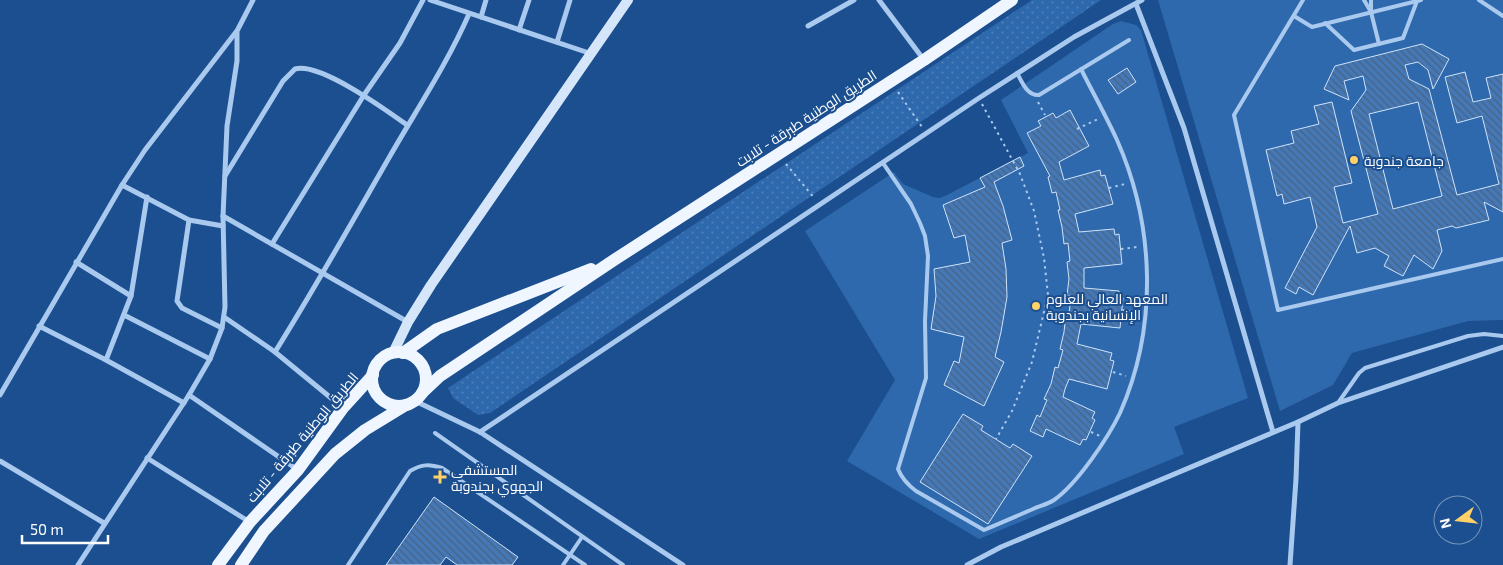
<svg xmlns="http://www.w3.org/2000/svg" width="1503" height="565" viewBox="0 0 1503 565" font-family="'Exo 2',Cairo,sans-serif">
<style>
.green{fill:#2e69ad}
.park{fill:url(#park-dots)}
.building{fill:url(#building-back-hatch);stroke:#cfe3fa;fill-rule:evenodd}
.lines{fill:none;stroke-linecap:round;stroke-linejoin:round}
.path{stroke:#a9c9ee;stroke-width:2;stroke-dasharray:2.5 4;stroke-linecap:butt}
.lane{stroke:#a9c9ee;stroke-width:4}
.street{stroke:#a9c9ee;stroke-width:5}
.secondary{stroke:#d6e6fa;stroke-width:10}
.primary{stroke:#f0f6ff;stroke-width:12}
.poi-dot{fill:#ffd166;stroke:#1b4f8f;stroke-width:2}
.labels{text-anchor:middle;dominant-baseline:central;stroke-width:4;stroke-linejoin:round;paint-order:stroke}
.street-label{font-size:14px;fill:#fff;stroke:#1b4f8f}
.poi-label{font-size:14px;fill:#fff;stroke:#1b4f8f;text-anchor:start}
</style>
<defs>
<pattern id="park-dots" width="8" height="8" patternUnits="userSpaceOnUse" patternTransform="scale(1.25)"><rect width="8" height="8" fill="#2e69ad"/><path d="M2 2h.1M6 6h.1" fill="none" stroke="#4d80b9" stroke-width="1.8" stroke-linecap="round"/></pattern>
<pattern id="building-back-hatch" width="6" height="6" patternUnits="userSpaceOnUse" patternTransform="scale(1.25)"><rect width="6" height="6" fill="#4478b7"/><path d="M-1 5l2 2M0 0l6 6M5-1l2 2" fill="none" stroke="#486282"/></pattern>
</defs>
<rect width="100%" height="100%" fill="#1b4f8f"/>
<g class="green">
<polygon points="1158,0 1503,0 1503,320 1468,321 1352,353 1333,385 1280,411"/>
<polygon points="1121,21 1136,25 1141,30 1248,398 1174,427 1184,454 979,539 847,461 895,380 805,231 894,172 903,184 933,197 939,198 945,196 1028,153 1001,100 1113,24"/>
</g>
<polygon class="park" points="1032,0 1101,0 490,413 478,415 453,398 448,388"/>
<g class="building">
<path d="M1422,44L1449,59L1433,89L1428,70L1418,62L1405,65L1409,79L1429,89L1457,195L1499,184L1482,116L1457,123L1445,77L1465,72L1473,102L1491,98L1486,78L1503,74V212L1484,202L1489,220L1456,228L1452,226L1437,230L1442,251L1433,269L1414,255L1403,276L1384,266L1389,256L1375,248L1357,253L1350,226L1313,295L1299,287L1296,294L1285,288L1317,227L1310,197L1284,204L1282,194L1277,196L1266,150L1294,143L1291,131L1319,124L1314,106L1332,102L1352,183L1334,187L1343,223L1378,214L1351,111L1366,90L1363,76L1344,81L1349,100L1324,89L1335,66ZM1418,102L1442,196L1393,209L1369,114Z"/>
<polygon points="1127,68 1136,82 1118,94 1108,80"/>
<polygon points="1070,110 1089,146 1059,162 1064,180 1100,170 1101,176 1105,175 1113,204 1075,214 1079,232 1114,229 1115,235 1119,234 1122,264 1084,268 1084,288 1119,291 1119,298 1123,298 1120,328 1081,324 1077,344 1112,353 1110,360 1114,361 1107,389 1069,379 1065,389 1063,397 1095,412 1092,418 1095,420 1086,440 1083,439 1080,445 1046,429 1043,437 1030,431 1037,415 1040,417 1047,400 1044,399 1051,384 1055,367 1058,368 1063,350 1060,349 1064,332 1066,314 1069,314 1071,296 1067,295 1069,279 1067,262 1070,261 1068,243 1064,244 1062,227 1058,210 1060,210 1056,192 1052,193 1048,177 1050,176 1027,133 1041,126 1038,121 1053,113 1056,118"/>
<polygon points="1020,157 1024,166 994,182 1003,206 1012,240 1002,243 1006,269 1007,297 1001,332 995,357 1004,362 984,406 944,385 954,361 959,363 964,337 931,329 936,296 934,269 970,262 965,235 954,238 943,205 985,187 980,178"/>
<polygon points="963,414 983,426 981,430 1010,448 1013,444 1032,456 988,524 920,482"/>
<polygon points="434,497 518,557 512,565 457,565 446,557 440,565 386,565"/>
</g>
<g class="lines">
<g class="path">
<polyline points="898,92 922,127"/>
<polyline points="1038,102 1045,115"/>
<polyline points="982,104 1020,174 1034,211 1044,258 1048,295 1032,362 1012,411 996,439"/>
<polyline points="1077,129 1098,119"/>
<polyline points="786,164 815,199"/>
<polyline points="1109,188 1125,184"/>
<polyline points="1121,249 1137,247"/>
<polyline points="1122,310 1139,312"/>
<polyline points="1113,372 1126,376"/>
<polyline points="1091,432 1100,436"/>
</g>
<g class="lane">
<polyline points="1303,0 1234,115 1278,310 1503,259"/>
<polyline points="1364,0 1371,12 1379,44"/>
<polyline points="1371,0 1371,10"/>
<polyline points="1479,0 1503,16"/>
<polyline points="1294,16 1312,27 1421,0"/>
<polyline points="1325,23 1354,50 1403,38 1417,1"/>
<path d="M1017,73C1022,82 1027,96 1039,95L1129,40"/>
<path d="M883,163L911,204L920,223L925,236L928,256L925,321L926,378L898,469C902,479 908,485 916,491L984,530C1001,523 1017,516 1033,509C1040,506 1048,504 1054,500C1077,484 1108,438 1120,413C1158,327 1155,226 1117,140C1106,116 1093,93 1081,69"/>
<polyline points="1338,403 1359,373 1365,368 1468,336 1484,334 1503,336"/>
<polyline points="435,433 623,565"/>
<path d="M348,565L410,471C422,464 429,464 442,468L585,565"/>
<polyline points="563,565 582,537"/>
</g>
<g class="street">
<polyline points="430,0 589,53"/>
<polyline points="879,0 924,60"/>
<polyline points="1136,4 1184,128 1273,432"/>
<polyline points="481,17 486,0"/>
<polyline points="808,26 854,0"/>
<polyline points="519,30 529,0"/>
<polyline points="557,42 570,0"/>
<path d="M225,176L283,81L295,69C320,62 386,110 407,125"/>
<polyline points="122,185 189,220 223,226"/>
<polyline points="223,216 408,322"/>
<polyline points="189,220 177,301 182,308 222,328"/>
<polyline points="272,244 364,95 400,43 423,0"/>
<polyline points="76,262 131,296"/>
<polyline points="124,315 210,359"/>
<polyline points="224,317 275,352 342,407"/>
<polyline points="39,326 106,360 184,403"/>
<path d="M275,352C315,288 352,222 390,156C417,109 447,64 469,14"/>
<polyline points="106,360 131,296 147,197"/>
<polyline points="0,395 122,185 145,150 236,32"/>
<polyline points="189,395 298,470"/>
<polyline points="415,401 480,432 683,565"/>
<polyline points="480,432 979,98 1074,37 1142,0"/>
<polyline points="147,458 248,521"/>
<polyline points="0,461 104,523"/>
<polyline points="78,565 189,395 210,359 222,328 225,307 223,216 227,126 237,61 237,31 253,0"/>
<polyline points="967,565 1001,547 1298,422 1338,403 1503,347"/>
<polyline points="1290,565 1296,479 1298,422"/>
</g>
<polyline class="secondary" points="393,353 408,322 431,285 628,0"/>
<g class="primary">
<circle cx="399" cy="379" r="27"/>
<polyline points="403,353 437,329 591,269"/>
<polyline points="422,393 440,376 614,260 924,60 1012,0"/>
<polyline points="218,565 250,522 298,470 343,408 373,375"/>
<polyline points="241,565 264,531 335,454 365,430 406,405"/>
</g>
</g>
<g class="poi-dot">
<circle cx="1354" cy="160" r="5"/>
<circle cx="1036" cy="306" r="5"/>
<path d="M437.5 469.5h5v5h5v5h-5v5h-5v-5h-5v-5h5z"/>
</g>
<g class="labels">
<g class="street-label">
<text transform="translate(806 118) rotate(-33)">الطريق الوطنية طبرقة - تلابت</text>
<text transform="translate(302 437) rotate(-50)">الطريق الوطنية طبرقة - تلابت</text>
</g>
<g class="poi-label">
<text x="1364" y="160">جامعة جندوبة</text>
<text x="1046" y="298">المعهد العالي للعلوم<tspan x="1046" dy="16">الإنسانية بجندوبة</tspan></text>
<text x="451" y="469">المستشفى<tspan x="451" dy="16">الجهوي بجندوبة</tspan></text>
</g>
</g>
<g transform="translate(1458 520) rotate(255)"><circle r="24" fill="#1b4f8f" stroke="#7695bc"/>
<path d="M0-4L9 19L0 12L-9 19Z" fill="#ffd166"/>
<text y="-8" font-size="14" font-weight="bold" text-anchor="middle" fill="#ffffff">N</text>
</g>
<path d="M22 535v8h86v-8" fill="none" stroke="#ffffff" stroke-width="2.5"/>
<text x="30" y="535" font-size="15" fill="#ffffff" stroke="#1b4f8f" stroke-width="4" paint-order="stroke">50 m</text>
</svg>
